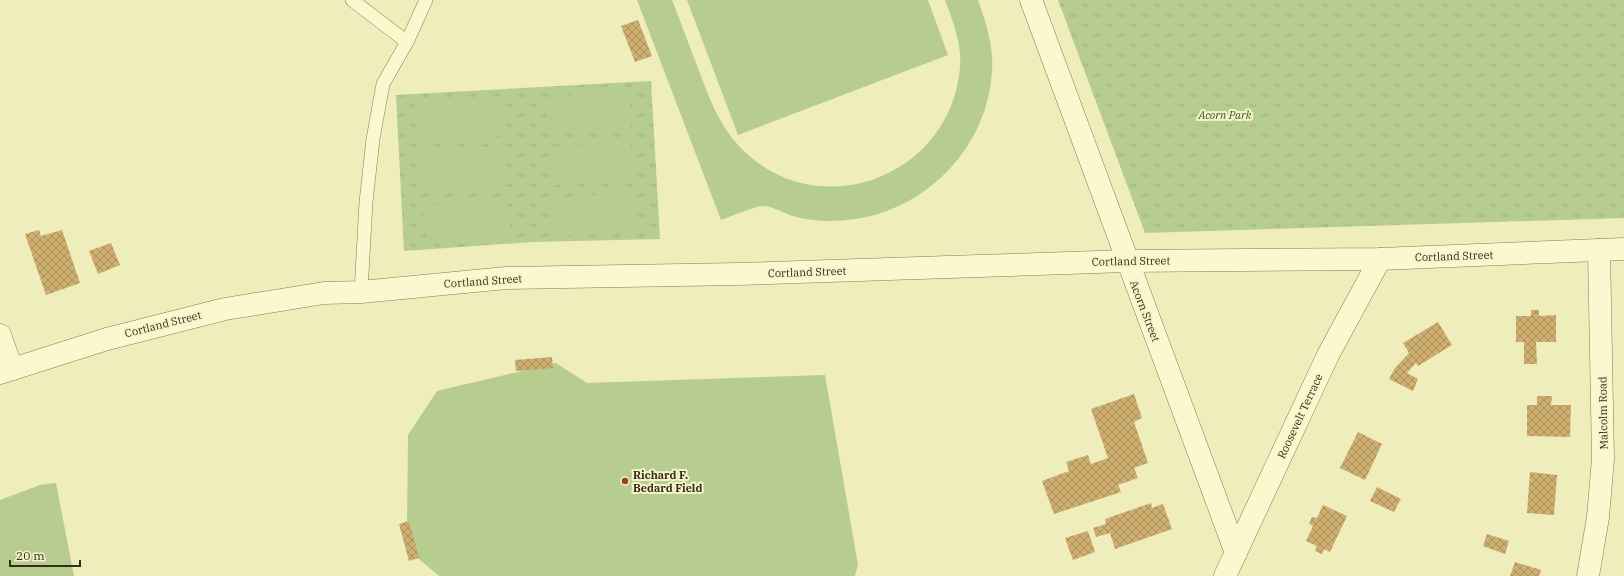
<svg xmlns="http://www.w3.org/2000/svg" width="1624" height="576" viewBox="0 0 1624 576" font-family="'IBM Plex Serif',serif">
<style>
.park{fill:url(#park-tufts)}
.pitch{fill:#b6cd8f}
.building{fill:url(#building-cross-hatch)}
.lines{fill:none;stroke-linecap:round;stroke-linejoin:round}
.lane-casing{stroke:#867c54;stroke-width:14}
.street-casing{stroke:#867c54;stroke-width:23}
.lane{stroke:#faf8ce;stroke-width:13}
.street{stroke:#faf8ce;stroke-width:22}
.poi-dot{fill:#973f22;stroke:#f6f5ca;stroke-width:1.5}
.labels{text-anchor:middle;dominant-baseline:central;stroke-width:4;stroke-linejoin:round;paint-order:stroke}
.park-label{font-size:11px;font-style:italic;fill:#395220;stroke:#f6f5ca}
.street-label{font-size:11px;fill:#352e1a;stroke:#f6f5ca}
.poi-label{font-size:11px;font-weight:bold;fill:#352e1a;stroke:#f6f5ca;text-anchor:start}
</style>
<defs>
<pattern id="park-tufts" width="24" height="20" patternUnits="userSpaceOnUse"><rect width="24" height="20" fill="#b6cd8f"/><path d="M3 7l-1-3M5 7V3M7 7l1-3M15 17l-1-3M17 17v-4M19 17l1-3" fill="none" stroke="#9db07b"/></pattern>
<pattern id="building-cross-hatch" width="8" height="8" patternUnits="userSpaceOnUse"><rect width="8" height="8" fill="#cfaf6f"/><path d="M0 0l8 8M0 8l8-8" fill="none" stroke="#a98f5a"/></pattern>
</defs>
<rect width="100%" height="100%" fill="#efedbb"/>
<g class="park">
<polygon points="1058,0 1624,0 1624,218 1145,233"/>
<polygon points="651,81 660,239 533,242 404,251 396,95"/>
</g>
<g class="pitch">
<path d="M637,0H672C681,23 689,45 698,68C708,95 718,123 738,145C814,228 951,179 960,67C962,44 953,21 945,0H978C986,22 994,47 992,71C988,145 929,208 856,219C835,222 813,222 793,216C785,214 772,206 764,206C758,205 729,217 721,220Z"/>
<polygon points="687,0 928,0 948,55 738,135"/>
<polygon points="628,91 631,128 548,134 545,97"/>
<polygon points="500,96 503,135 418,141 415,103"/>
<polygon points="631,141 634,179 551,186 548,147"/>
<polygon points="504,148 506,187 422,193 419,154"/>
<polygon points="635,192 638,231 555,237 552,198"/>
<polygon points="507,199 510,237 427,244 424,206"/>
<polygon points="556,363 587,383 825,375 858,565 855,576 439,576 413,554 407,528 408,435 437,391"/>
<polygon points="56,483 74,576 0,576 0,500 40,485"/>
</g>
<g class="building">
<polygon points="638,20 652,56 635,62 621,26"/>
<polygon points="39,230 41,236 62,230 80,283 46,295 25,234"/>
<polygon points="111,243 120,265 98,274 89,251"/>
<polygon points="1531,310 1539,310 1539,316 1556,315 1556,342 1536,342 1537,364 1524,364 1524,342 1516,342 1516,316 1531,316"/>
<polygon points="1438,322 1452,345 1418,366 1416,363 1407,373 1418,379 1413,391 1389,379 1395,368 1409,353 1403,343"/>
<polygon points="552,357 553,368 516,371 515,360"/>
<polygon points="1134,394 1142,418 1134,422 1148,463 1134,468 1138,478 1118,485 1121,492 1054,514 1042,481 1069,471 1066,462 1088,455 1091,464 1108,458 1091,409"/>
<polygon points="1537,396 1552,396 1551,405 1571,405 1570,437 1527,436 1527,405 1537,405"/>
<polygon points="1358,432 1382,444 1365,480 1340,468"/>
<polygon points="1530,472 1557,475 1554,515 1527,513"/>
<polygon points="1377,487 1401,499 1394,512 1370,501"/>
<polygon points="1151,503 1152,508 1163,504 1172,529 1115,549 1110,533 1096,537 1093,528 1106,524 1105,519"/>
<polygon points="1323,505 1347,516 1330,552 1324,549 1322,554 1315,551 1317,546 1306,541 1313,526 1309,524 1312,517 1317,518"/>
<polygon points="409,521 419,558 409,561 399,524"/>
<polygon points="1088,531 1095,552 1073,560 1065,538"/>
<polygon points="1487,534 1509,541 1505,554 1483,546"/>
<polygon points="1515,562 1541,570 1539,576 1510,576"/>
</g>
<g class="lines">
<defs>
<g id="lane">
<polyline points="352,0 407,42"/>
<polyline points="361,292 366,202 373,139 383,84 407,42 426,0"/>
</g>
<g id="street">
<polyline points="1031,0 1236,553"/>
<polyline points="0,335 12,369"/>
<polyline points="0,373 107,339 225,309 324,293 361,292 506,278 738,274 1127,261 1380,259 1624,249"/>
<polyline points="1225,576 1328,355 1380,259"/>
<polyline points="1588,576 1598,517 1603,459 1599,250"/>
</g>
</defs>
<use href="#lane" class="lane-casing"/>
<use href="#street" class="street-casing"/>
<use href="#lane" class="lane"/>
<use href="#street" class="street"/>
</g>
<circle class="poi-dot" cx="625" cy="481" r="4"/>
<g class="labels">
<g class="park-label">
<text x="1225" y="115">Acorn Park</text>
</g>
<g class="street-label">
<text transform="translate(1454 256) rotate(-2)">Cortland Street</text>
<text transform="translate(1131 261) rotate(-1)">Cortland Street</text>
<text transform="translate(807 272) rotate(-2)">Cortland Street</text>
<text transform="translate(483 281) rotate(-4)">Cortland Street</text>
<text transform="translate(1145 311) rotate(69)">Acorn Street</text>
<text transform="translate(163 324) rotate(-14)">Cortland Street</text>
<text transform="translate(1603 413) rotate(-91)">Malcolm Road</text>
<text transform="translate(1300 416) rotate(-65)">Roosevelt Terrace</text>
</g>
<g class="poi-label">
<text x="633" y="475">Richard F.<tspan x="633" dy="13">Bedard Field</tspan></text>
</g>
</g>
<path d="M10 560v6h70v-6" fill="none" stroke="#352e1a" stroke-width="2"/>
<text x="16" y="560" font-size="12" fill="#352e1a" stroke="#f6f5ca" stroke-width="3" paint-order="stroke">20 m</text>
</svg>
